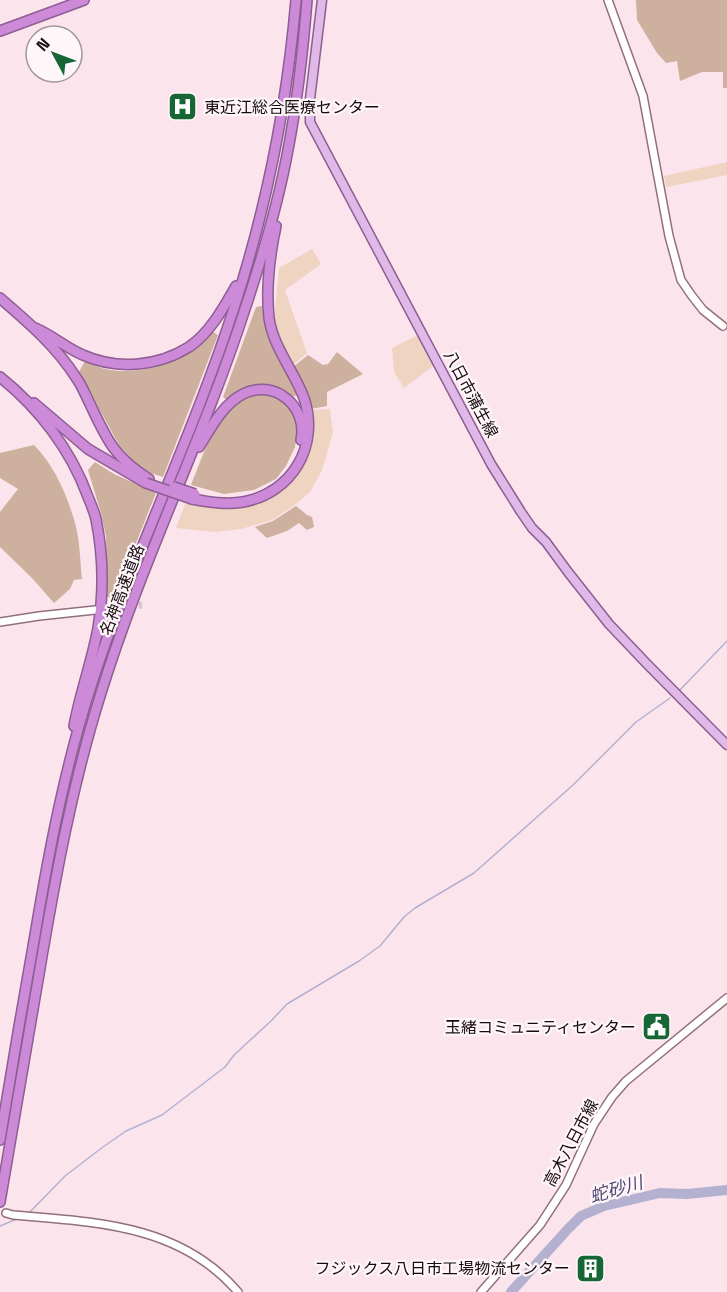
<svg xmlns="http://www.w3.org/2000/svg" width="727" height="1292" viewBox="0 0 727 1292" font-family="'Space Grotesk','Noto Sans JP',sans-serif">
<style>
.green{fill:#efd4c1}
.forest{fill:#cdb09d}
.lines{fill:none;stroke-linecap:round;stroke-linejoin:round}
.stream{stroke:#b3b1cf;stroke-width:1.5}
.river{stroke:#b3b1cf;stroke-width:10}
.secondary-tunnel{stroke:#dac3cc;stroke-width:7;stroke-dasharray:7 3.5;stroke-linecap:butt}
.secondary-casing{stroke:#926f7d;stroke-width:10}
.primary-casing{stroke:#8d5e93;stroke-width:11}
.highway-casing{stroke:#8d5e93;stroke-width:12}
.secondary{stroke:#fff;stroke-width:7}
.primary{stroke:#e1b9e8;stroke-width:8}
.highway{stroke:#cd8ad9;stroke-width:9}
.highway-bridge-casing{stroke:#8d5e93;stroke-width:12;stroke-linecap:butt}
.highway-bridge{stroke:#cd8ad9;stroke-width:9}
.labels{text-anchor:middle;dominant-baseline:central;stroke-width:4.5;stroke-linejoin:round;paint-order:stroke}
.poi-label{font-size:16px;fill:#170b10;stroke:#fef6f9;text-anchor:end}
.street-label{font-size:16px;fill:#170b10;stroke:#fef6f9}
.water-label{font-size:18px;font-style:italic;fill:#4e4874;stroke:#fef6f9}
</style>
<rect width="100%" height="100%" fill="#fce4ed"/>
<g class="green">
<polygon points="727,162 727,175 666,187 664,176"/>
<polygon points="312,249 321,264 285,290 307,353 293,365 280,339 274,318 279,268"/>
<polygon points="420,334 436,364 404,388 394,372 392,348"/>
<polygon points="330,409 333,433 322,470 310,492 296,504 272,520 241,529 215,532 176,528 186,502 208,506 236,505 293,478 307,458 312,437 311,410"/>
</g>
<g class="forest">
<polygon points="636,0 727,0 727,88 723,88 723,72 702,72 680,81 677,61 666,63 657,53 637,20"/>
<path d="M262,306L267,331L278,355L298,393L294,397C270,378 251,386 227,400L223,397L256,307Z"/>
<path d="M211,331L218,335L163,477L150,473L135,463L119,445L79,372L85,361C117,380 166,370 194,348C200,343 206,337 211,331Z"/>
<polygon points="337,352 363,374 327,392 327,406 311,409 293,367 308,355 323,365 328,364"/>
<path d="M265,395L282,400L291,410L298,426L295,447L286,466L276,479L254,490L224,494L191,485C203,456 217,407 251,397C255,395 261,395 265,395Z"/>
<path d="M34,445C54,465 67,495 75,523C80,540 80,561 82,579L74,580L70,589L54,603L32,578L0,547V512L18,489L0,478V453Z"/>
<polygon points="95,462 114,474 156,493 114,598 107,597 106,536 101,513 88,470"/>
<polygon points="296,506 307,515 312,517 314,527 307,530 299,523 287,531 267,538 255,527 273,521"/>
</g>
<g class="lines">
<g class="stream">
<polyline points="679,691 727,641"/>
<polyline points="28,1214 65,1176 103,1147 126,1131 162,1115 225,1067 234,1055 271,1021 287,1004 359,961 380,946 404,917 415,908 474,873 573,785 636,722 670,698"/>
<polyline points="0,1226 19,1218"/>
</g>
<polyline class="river" points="511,1292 567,1230 581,1216 604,1206 660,1193 687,1194 727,1190"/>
<polyline class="secondary-tunnel" points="97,610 142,605"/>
<defs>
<g id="secondary">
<polyline points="608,0 643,96 669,236 681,280 692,296 703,310 723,326"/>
<polyline points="0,622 39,616 95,610"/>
<path d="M6,1213L13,1215C95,1222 180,1224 238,1292"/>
<polyline points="481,1292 540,1225 566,1185 594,1124 612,1097 626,1081 727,998"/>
</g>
<polyline id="primary" points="322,0 310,99 310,122 491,464 521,512 532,528 546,542 568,572 609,624 647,664 727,745"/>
<g id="highway">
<polyline points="0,31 84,0"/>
<path d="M0,298C28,322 57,347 77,379C82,386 86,396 90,404C107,440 114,457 149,479"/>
<path d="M35,328C52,335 66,348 83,355C117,370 157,367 189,347C210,333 224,307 236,286"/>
<path d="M0,377C39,408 71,450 88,497C91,504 94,511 96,519C103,554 104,592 98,628C92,661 80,693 74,726"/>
<polyline points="34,403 88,449 146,483"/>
<path d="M199,447C211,428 222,405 243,394C275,378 308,407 301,440"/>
<path d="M192,499C209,502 226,505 243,502C292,493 320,446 304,398C294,371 273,347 269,318C266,289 270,254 276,226"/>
<path d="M0,1140C11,1072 23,1003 35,935C49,851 65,767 91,686C132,558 193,436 234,308C266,209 287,104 296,0"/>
<path d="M0,1202C13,1126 26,1050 39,974C55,879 72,785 101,693C141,563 202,441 244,312C261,261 277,208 287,155C297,104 303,52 307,0"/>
</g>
</defs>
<use href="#secondary" class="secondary-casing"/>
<use href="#primary" class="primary-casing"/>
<use href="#highway" class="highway-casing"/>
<use href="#secondary" class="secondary"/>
<use href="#primary" class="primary"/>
<use href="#highway" class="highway"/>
<defs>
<g id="highway-bridge">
<polyline points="146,483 192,499"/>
<polyline points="174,487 195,494"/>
</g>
</defs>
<use href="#highway-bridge" class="highway-bridge-casing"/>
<use href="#highway-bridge" class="highway-bridge"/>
</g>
<defs>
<symbol id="hospital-square" viewBox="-11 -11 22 22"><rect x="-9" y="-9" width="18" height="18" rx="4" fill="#176635" stroke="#fef6f9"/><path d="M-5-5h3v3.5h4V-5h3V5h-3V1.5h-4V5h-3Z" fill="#fff"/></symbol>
<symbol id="civic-square" viewBox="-11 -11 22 22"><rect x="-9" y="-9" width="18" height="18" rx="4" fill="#176635" stroke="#fef6f9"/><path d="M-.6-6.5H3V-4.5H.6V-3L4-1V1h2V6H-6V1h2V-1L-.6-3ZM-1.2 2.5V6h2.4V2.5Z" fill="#fff"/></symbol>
<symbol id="building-square" viewBox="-11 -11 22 22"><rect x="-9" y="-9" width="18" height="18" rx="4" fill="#176635" stroke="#fef6f9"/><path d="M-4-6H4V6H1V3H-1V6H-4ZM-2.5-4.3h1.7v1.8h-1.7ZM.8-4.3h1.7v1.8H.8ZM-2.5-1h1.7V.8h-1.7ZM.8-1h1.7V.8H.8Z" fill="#fff"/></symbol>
</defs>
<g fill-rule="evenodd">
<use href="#hospital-square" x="166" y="90" width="33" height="33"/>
<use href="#civic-square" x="640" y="1010" width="33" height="33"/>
<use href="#building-square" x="574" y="1252" width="33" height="33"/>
</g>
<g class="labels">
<g class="poi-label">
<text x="204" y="107" text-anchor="start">東近江総合医療センター</text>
<text x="636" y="1027">玉緒コミュニティセンター</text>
<text x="570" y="1268">フジックス八日市工場物流センター</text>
</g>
<g class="street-label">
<text transform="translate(471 394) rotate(62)">八日市蒲生線</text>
<text transform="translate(122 590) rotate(-69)">名神高速道路</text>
<text transform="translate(571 1143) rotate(-62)">高木八日市線</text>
</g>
<g class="water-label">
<text transform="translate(616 1189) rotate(-16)">蛇砂川</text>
</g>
</g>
<g transform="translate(54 54) rotate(311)"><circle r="28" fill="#fef6f9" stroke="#a2989c" stroke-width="1.5"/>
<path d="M0-4.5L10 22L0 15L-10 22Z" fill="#176635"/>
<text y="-9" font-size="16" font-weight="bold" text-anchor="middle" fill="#170b10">N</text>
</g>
</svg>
